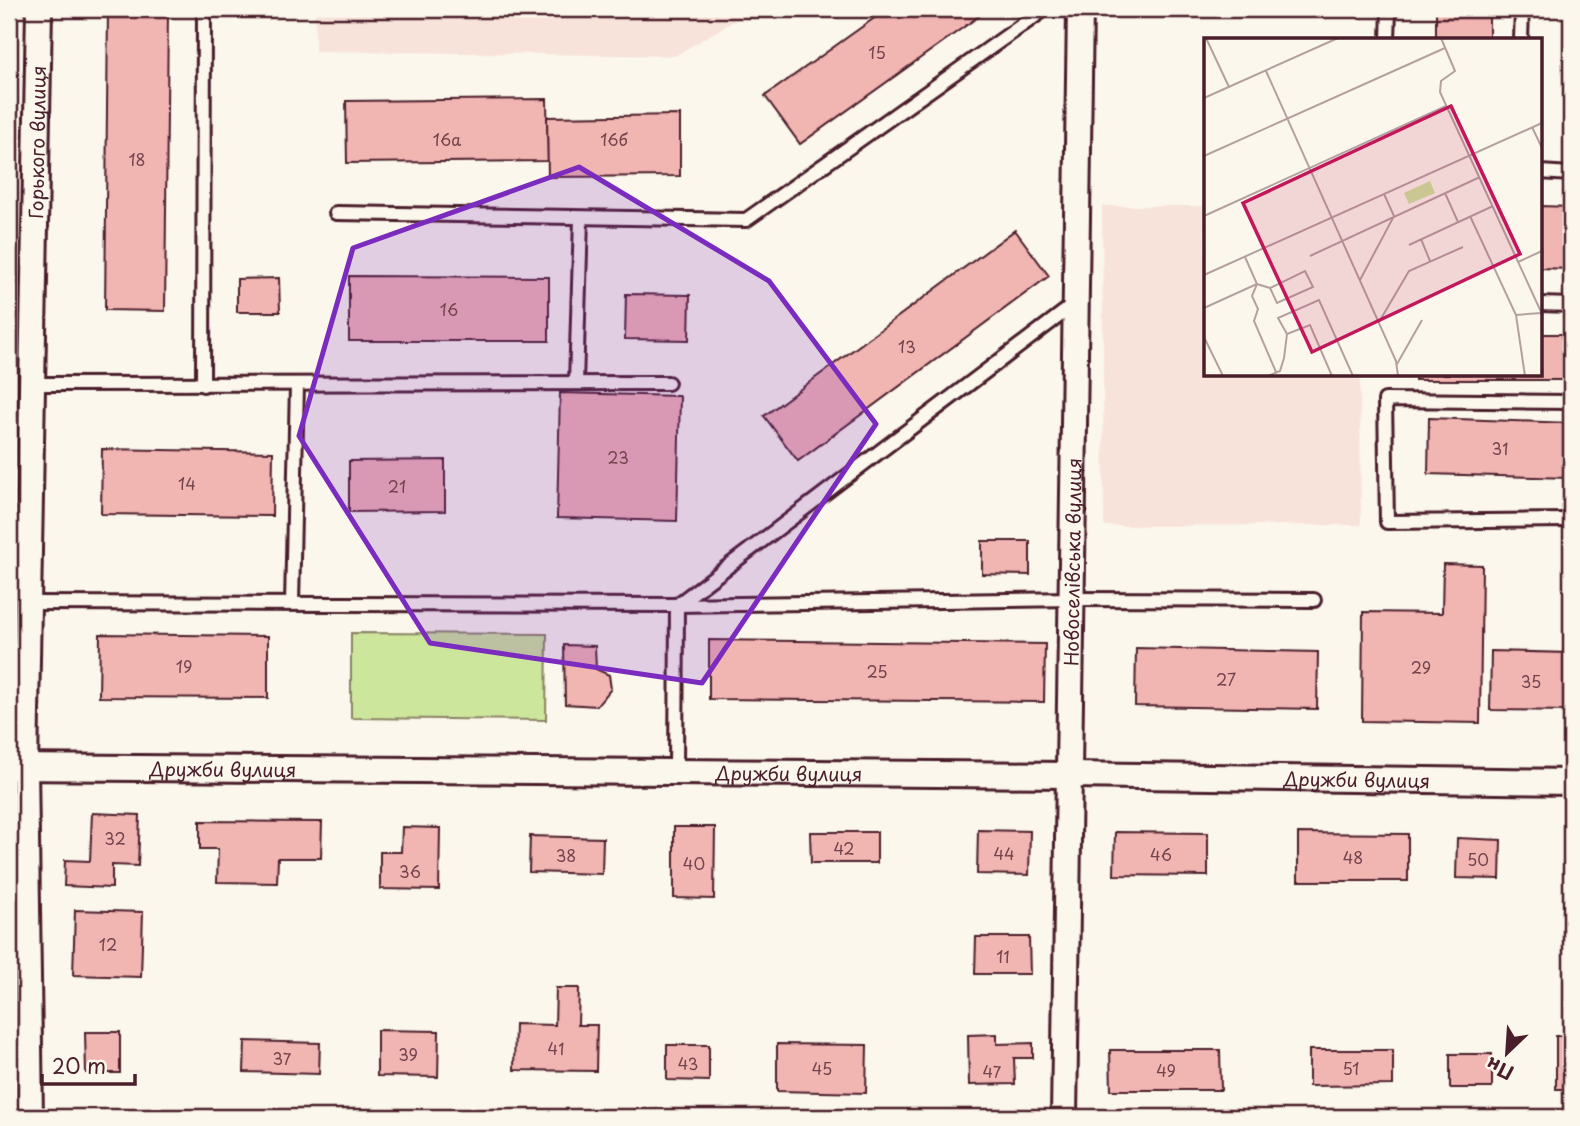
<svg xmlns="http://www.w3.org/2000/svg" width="1580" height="1126" viewBox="0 0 1580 1126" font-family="'Playpen Sans',sans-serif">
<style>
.built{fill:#f8e3db}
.green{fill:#cce69c;stroke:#8b8264;stroke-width:2}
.building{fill:#f1b5b2;stroke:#4a1f2b;stroke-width:2}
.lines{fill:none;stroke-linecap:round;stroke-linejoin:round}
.lane-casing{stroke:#4a1f2b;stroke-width:18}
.street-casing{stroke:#4a1f2b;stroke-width:30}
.lane{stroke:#fbf7ec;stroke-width:12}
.street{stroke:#fbf7ec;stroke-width:24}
.marked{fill:#7b2cbf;fill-opacity:0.2;stroke:#7b2cbf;stroke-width:5;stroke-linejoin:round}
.labels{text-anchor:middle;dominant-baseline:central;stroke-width:6;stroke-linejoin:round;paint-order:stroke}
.number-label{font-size:16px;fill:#74444d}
.street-label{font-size:19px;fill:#4a1f2b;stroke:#fbf7ec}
.inset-road{fill:none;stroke:#b4a19f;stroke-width:2}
.view{fill:#c2185b;fill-opacity:0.15;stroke:#c2185b;stroke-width:3.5}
.inset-edge{fill:none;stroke:#4a1f2b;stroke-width:3.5}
</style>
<rect width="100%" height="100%" fill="#fbf7ec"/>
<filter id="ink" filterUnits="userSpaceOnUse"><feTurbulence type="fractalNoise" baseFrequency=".0143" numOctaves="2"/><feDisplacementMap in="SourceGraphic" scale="14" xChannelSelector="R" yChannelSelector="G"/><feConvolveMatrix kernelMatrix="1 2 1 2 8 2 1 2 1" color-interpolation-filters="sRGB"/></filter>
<g filter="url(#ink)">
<g class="built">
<polygon points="315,9 754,9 675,56 315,51"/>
<polygon points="1102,206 1205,206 1206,374 1360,375 1361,525 1104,526"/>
</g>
<polygon class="green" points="351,633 547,634 546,720 351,718"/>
<g class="building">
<polygon points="108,9 168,9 165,311 105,310"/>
<polygon points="887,9 989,9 800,144 765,96"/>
<rect x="1436" y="9" width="53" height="31"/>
<polygon points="547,99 548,161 347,163 346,101"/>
<polygon points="680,115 680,176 548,177 547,117"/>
<polygon points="1540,206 1571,207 1571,269 1540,268"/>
<polygon points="1015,230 1049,276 798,461 764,416"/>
<polygon points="349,276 549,277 549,341 349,341"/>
<polygon points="279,278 280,312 237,312 237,279"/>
<polygon points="626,294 690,295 689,340 625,339"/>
<polygon points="1540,334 1571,334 1571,380 1415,380 1415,374 1540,374"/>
<polygon points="560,393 680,396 677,521 557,518"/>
<polygon points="1429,418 1571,423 1571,478 1428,474"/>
<polygon points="102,449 273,452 272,516 101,514"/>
<polygon points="445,460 445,511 349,512 349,461"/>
<polygon points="982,541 1030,541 1030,575 982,574"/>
<polygon points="1443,564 1482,565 1480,723 1362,721 1363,612 1442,613"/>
<polygon points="100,634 268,636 268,698 99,697"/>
<polygon points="709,640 1045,644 1044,702 709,699"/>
<polygon points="564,645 595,646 596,669 609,675 611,689 597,706 565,704"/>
<polygon points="1136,648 1318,652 1317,709 1135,706"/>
<polygon points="1491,651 1571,653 1571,711 1490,710"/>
<polygon points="92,813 140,815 138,866 112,865 112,888 64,886 65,860 90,861"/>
<polygon points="200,821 322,822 321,858 278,858 277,883 217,882 218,849 200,849"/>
<polygon points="402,827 440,828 439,890 380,889 380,852 401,852"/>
<polygon points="674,827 715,827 714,899 674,898"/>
<polygon points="978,830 1030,831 1029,875 977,874"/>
<polygon points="810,832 877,832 877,863 811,863"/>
<polygon points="1115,832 1208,833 1208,876 1114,875"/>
<polygon points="1298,833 1408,834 1408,881 1298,881"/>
<polygon points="530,836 603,838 602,874 529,872"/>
<polygon points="1457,838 1501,840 1500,879 1456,878"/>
<polygon points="75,910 143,912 141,977 73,975"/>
<polygon points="976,937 1029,937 1030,974 975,974"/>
<polygon points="556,988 579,988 578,1025 597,1025 596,1071 514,1070 515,1024 555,1025"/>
<polygon points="377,1030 439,1031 438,1077 377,1076"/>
<polygon points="85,1032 120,1032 120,1073 86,1073"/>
<polygon points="997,1034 997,1044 1033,1043 1033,1058 1014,1058 1015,1084 969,1085 968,1035"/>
<rect x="1556" y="1036" width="15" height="53"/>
<polygon points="245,1041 320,1043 319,1074 244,1072"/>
<polygon points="777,1044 867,1045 866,1093 777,1091"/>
<polygon points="667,1045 709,1045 709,1081 667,1080"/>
<polygon points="1110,1050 1220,1050 1221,1090 1111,1090"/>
<polygon points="1309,1050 1393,1050 1393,1085 1309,1086"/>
<rect x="1450" y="1054" width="42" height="34"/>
</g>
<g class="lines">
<defs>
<g id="lane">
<polyline points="1388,40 1389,9"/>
<polyline points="1521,40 1522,9"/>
<polyline points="1540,172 1571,174"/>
<polyline points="336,213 746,220 1045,9"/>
<polyline points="1540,304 1571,305"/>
<polyline points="576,383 581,219"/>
<polyline points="32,384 668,383"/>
<polyline points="203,385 204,9"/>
<polyline points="1571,402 1385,400 1387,522 1571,520"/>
<polyline points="28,603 677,605 1073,599 1314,600"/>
<polyline points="292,603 297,385"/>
<polyline points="676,772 677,605 1076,303"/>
</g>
<g id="street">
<path id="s1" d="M9,767L1070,775L1571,782"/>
<path id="s2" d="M30,1117L25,767L39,9"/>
<path id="s3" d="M1064,1117L1080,9"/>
</g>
</defs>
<use href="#lane" class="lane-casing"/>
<use href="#street" class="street-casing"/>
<use href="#lane" class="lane"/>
<use href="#street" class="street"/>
</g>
</g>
<path class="marked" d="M579,167L769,281L876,424L702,683L430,643L299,436L353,248Z"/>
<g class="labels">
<g class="number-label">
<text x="877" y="52">15</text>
<text x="447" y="139">16а</text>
<text x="614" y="139">16б</text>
<text x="137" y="159">18</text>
<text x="449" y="309">16</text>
<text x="907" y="346">13</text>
<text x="1500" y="448">31</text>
<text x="618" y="457">23</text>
<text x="187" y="483">14</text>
<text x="397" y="486">21</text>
<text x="184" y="666">19</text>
<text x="1421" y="667">29</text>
<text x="877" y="671">25</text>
<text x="1226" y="679">27</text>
<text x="1531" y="681">35</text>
<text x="115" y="838">32</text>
<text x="844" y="848">42</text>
<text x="1004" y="853">44</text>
<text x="1161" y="854">46</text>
<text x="566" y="855">38</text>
<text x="1353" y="857">48</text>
<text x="1478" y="859">50</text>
<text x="694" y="863">40</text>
<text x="410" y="871">36</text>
<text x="108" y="944">12</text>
<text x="1003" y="956">11</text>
<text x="556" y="1048">41</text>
<text x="408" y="1054">39</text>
<text x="282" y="1058">37</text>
<text x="688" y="1063">43</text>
<text x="822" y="1068">45</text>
<text x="1351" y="1068">51</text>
<text x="1166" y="1070">49</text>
<text x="992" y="1071">47</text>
</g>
<g class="street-label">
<text stroke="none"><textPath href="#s2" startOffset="975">Горького вулиця</textPath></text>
<text stroke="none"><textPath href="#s3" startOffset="555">Новоселівська вулиця</textPath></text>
<text stroke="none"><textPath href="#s1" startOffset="214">Дружби вулиця</textPath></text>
<text stroke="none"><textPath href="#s1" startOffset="780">Дружби вулиця</textPath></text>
<text stroke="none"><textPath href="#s1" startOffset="1348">Дружби вулиця</textPath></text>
</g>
</g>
<g transform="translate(1204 38)">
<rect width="338" height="338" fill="#fbf7ec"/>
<path d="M226,143L231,155L205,166L200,155Z" fill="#cce69c"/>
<path class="inset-road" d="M2,0L25,49M237,0L251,33L237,43L236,54L338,276M62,33L192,323L194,338M0,60L134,0M328,89L338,110M0,118L241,10M241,155L254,184M0,178L242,68M266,178L312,277L321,338M217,201L226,223M205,207L289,168M106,218L276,139M314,224L338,213M101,233L109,249L73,265L66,250ZM0,237L338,85M156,242L190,178L180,156M66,250L53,246L48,258L54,271L50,283L72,334M0,270L53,246L41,219M312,277L337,275M175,284L205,233L259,209M83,296L106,287L128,338M0,299L19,338M193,326L218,282M64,338L76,333L80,320L83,296L74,280L115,262L149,338"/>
<path class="view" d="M247,68L316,216L108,314L39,165Z"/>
<rect width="338" height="338" class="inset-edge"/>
</g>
<rect width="1580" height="1126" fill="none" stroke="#fbf7ec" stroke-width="35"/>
<rect x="18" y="18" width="1545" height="1091" fill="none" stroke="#4a1f2b" stroke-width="2.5" filter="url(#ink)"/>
<g transform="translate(1507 1053) rotate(205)" stroke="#fbf7ec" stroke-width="5" paint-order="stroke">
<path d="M0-5L12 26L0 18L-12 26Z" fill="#4a1f2b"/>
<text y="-10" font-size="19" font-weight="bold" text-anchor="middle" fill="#4a1f2b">Пн</text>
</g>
<path d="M42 1074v10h93v-10" fill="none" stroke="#4a1f2b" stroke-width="3.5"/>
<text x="52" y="1074" font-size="21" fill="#4a1f2b" stroke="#fbf7ec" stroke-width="5" paint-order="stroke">20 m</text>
</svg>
